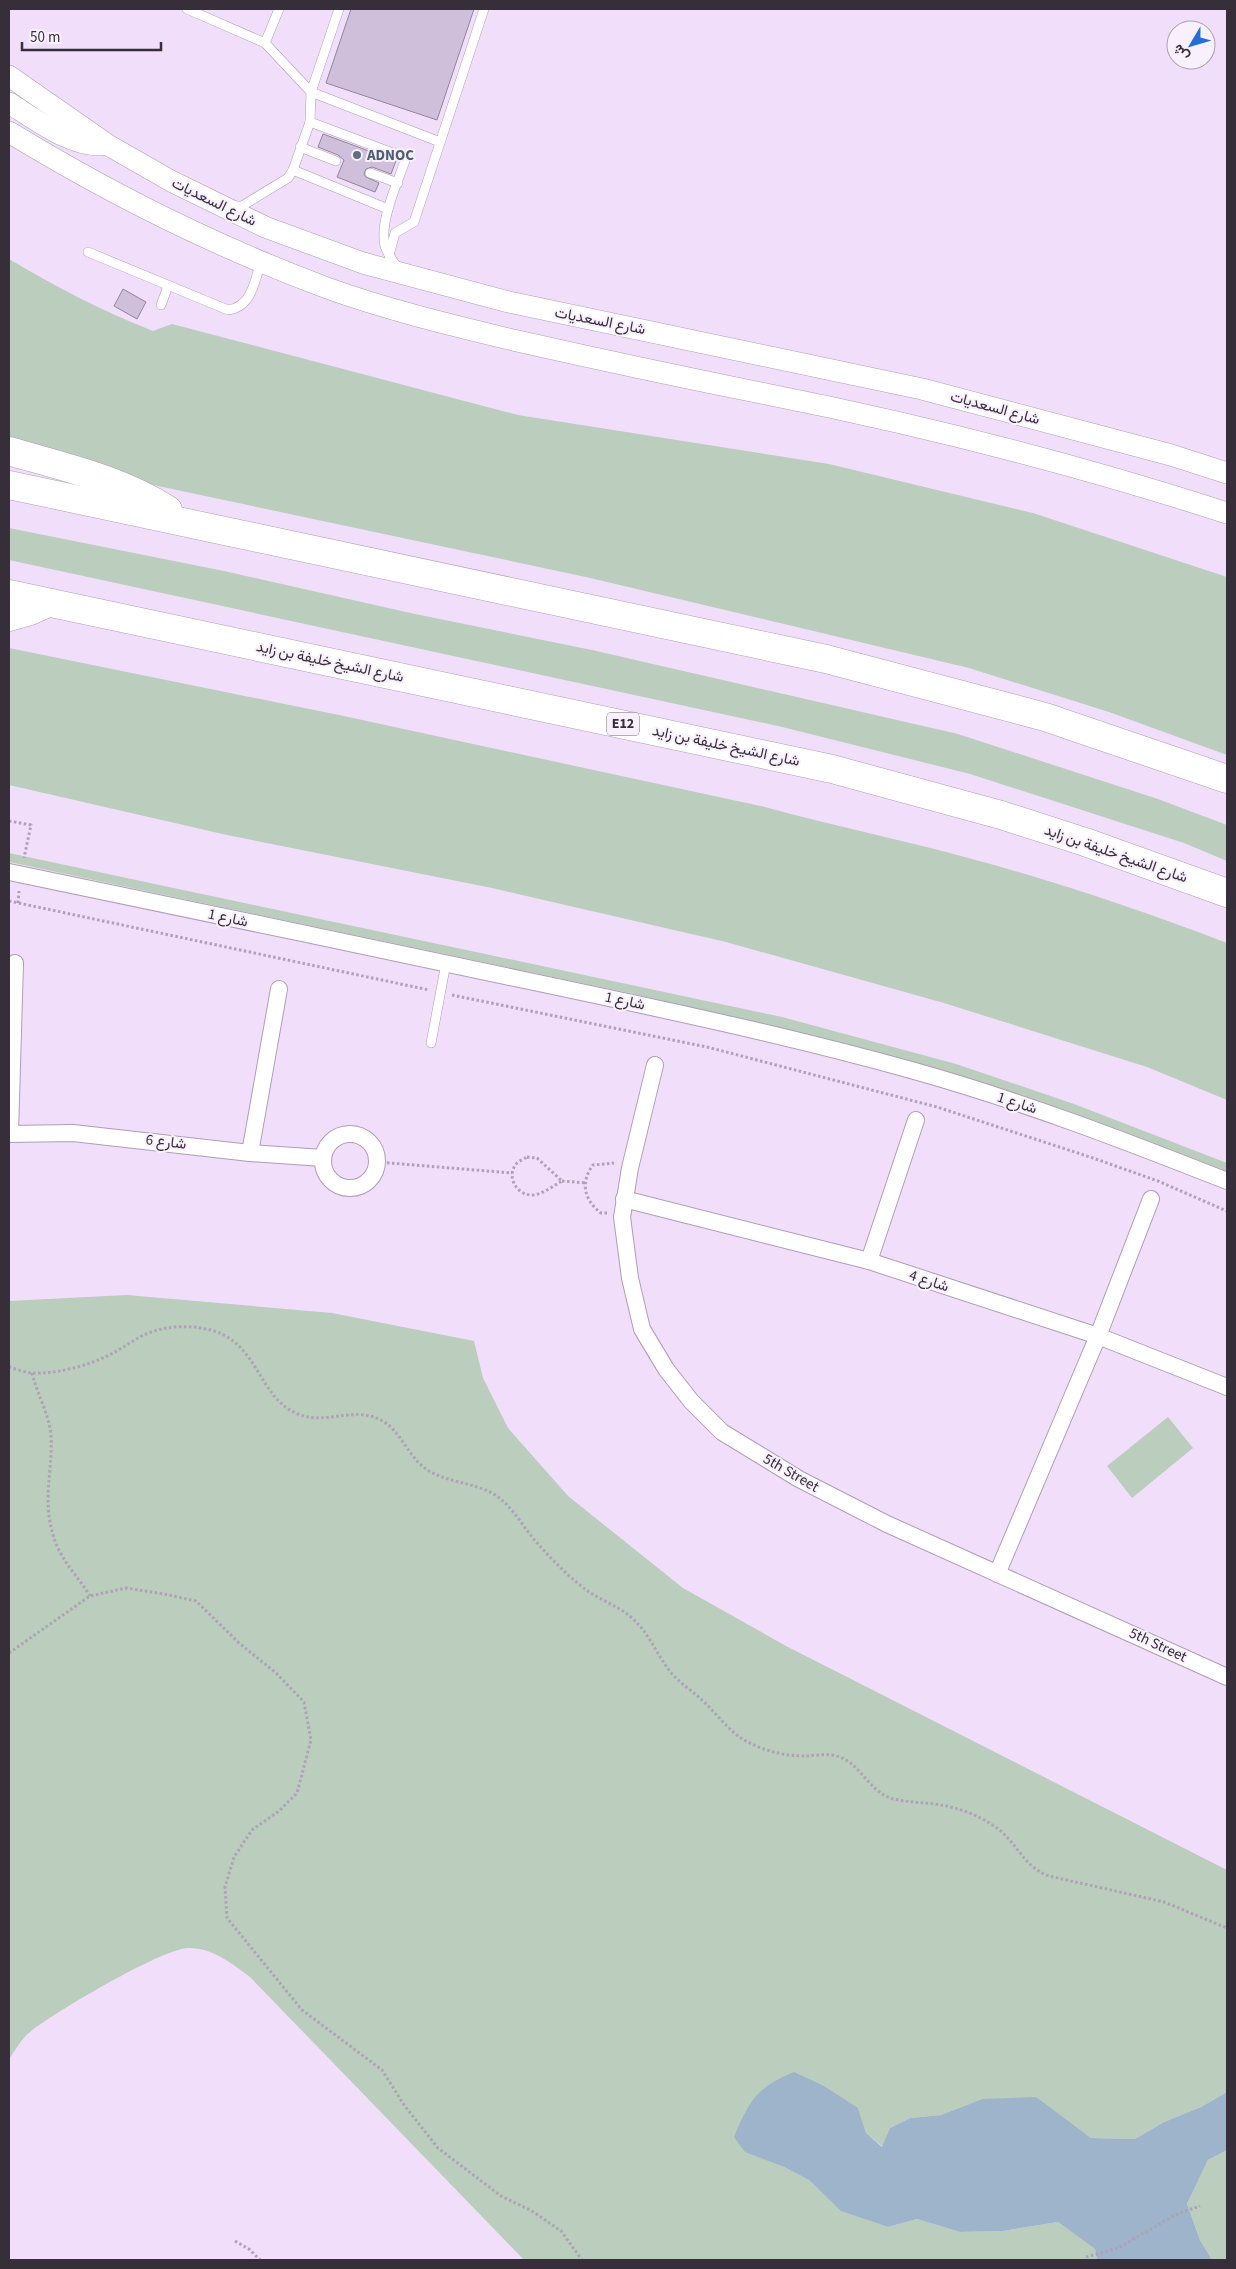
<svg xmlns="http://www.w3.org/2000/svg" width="1236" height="2269" viewBox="0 0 1236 2269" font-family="'Source Sans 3',Vazirmatn,sans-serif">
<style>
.green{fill:#bbcdbd}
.water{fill:#9eb4ca}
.building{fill:#d0bfda;stroke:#94849d}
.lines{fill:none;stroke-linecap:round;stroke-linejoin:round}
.service-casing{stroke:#af9db8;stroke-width:10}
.minor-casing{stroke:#af9db8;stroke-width:18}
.tertiary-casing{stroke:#af9db8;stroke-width:22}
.motorway-casing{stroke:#af9db8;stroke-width:29}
.path{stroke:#b0a1b8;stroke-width:3;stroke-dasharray:2.5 2.5;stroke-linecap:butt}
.service{stroke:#fff;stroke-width:9}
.minor{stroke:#fff;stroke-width:16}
.tertiary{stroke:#fff;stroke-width:21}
.motorway{stroke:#fff;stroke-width:28}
.service-dot{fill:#5c6f8a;stroke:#f8f0fc;stroke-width:2}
.labels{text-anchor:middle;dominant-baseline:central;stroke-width:4;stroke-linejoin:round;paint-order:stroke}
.shield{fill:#f8f0fc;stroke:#706974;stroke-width:1}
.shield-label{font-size:14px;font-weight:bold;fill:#362f39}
.service-label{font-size:15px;font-weight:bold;fill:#4e5e75;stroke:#f8f0fc;text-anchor:start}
.street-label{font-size:15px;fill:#362f39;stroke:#f8f0fc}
</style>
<rect width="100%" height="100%" fill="#f1defb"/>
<g class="green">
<path d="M9,259C56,287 102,311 153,331L172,324L518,415L829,464L1033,513L1227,577V755L1109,712L969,668L586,577L92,472L9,448Z"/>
<polygon points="9,528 224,571 415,614 592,650 958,734 1158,799 1227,825 1227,861 1184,843 970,774 778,726 9,560"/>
<path d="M9,648L339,715L765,807C834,826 903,840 972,859C1058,882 1143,911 1227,943V1100L1147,1067L944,1003L726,942L492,888L227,835L9,785Z"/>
<polygon points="9,853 782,1017 956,1064 1074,1104 1227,1163 1227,1173 1089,1119 913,1062 634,994 9,862"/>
<path d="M127,1295L332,1313L474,1341L483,1378L508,1428L568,1496L683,1588L786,1646L1227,1870V2092L1201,2107L1164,2122L1135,2139L1091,2138L1067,2121L982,2099L941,2115L910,2118L890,2128L883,2147L866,2133L858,2108L782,2166L809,2180L842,2211L888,2227L917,2219L960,2232L1003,2231L1058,2222L1095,2249L1097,2260H524L250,1977C231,1963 213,1948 189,1948C164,1947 52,2014 30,2032C21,2039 15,2051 9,2059V1301Z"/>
<polygon points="1168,1417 1193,1448 1132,1498 1107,1466"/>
<polygon points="1227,2150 1227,2260 1212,2260 1200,2240 1187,2204 1208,2160"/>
</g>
<path class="water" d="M794,2072L824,2086L858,2108L866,2133L882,2147L890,2128L910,2118L941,2115L982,2099L1036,2097L1091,2138L1135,2139L1164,2122L1201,2107L1227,2092V2150L1208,2160L1187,2204L1200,2240L1212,2260H1097L1095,2249L1058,2222L1003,2231L960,2232L917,2219L888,2227L841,2211L809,2180L782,2166L745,2152L734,2137C750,2100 756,2088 794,2072Z"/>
<g class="building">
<polygon points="351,9 474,9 437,120 326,83"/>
<polygon points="323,134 396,161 391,174 372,167 366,169 364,174 366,177 379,183 375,192 337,177 344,160 338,155 318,147"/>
<polygon points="123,289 146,302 137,319 114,306"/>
</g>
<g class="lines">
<defs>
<g id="service">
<polyline points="187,9 265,43 311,92 440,142"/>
<polyline points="265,43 279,9"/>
<polyline points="310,122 311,92 339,9"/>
<polyline points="300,147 336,161"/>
<polyline points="293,170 388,209"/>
<polyline points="370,173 398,183"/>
<path d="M232,206H242L288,178L293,170L310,122L406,158C398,182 379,221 385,246C387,254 394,262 399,270"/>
<path d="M88,252L228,310C252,307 255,280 261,261"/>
<polyline points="389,255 395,233 414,222 484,9"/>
<polyline points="161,305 168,286"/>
<polyline points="431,1043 446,963"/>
</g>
<g id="minor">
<path d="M9,872C182,908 356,944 529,981C657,1008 785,1035 911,1070C1019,1100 1123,1140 1227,1181"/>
<polyline points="655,1065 630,1168 622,1217 630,1278 642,1329 666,1369 691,1401 722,1432 799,1479 887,1524 1227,1677"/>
<polyline points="9,1134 73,1133 250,1153 323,1158"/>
<polyline points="10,1134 15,963"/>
<circle cx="350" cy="1161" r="27"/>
<polyline points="250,1153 279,989"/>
<polyline points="624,1199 869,1261 1098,1336 1227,1387"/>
<polyline points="869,1261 916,1120"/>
<polyline points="997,1574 1098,1336 1151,1199"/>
</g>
<g id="tertiary">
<polyline points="9,76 108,145 171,181 265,227 363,263 509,302 922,389 1171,455 1227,473"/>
<path d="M9,103C35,119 68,145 100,145"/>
<path d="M9,132C109,193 217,247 327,288C388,310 451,325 513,340C597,359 681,377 766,394C922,425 1076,464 1227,513"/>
</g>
<g id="motorway">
<path d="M9,451C63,467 120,479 168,510"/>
<polyline points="9,485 826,659 1045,717 1227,779"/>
<polyline points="9,594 832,769 1001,815 1085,842 1227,893"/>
<polyline points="9,617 30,611 48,603"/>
</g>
</defs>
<use href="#service" class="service-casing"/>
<use href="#minor" class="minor-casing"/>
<use href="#tertiary" class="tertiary-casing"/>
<use href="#motorway" class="motorway-casing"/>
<g class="path">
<polyline points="9,821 31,825 24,858"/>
<polyline points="9,901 429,990"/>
<polyline points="18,903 19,891"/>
<polyline points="452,995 707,1047 937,1107 1093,1158 1158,1181 1227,1211"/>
<path d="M527,1157L537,1158L562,1181C553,1186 543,1194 533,1195C517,1196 505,1176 517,1163C519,1161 524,1159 527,1157Z"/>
<polyline points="377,1162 512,1173"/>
<polyline points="562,1181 587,1183"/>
<path d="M607,1213H601C584,1200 580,1182 593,1165L614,1163"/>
<path d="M9,1367C16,1369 25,1373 33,1373C58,1374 91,1365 113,1353C122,1348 131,1342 140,1337C162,1325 191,1324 214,1331C259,1345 259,1399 298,1414C326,1426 356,1404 384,1422C400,1431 409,1457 426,1469C445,1482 471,1482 492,1493C512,1504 523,1528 538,1544C553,1561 571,1579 589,1592C603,1601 620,1607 632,1618C649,1633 656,1653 669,1670C678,1682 691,1690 702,1700C714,1711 725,1726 738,1736C757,1749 781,1756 804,1756C814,1756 825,1753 836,1756C859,1761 868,1790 890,1798C906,1803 924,1802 941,1805C959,1808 978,1815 994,1826C1016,1840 1023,1867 1049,1876L1164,1902L1227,1928"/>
<path d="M32,1373C37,1394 49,1414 51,1435C53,1474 41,1501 55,1541C62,1561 79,1578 90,1596"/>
<polyline points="9,1653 90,1596 126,1588 164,1594 196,1601 239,1643 276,1673 304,1702 311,1740 297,1793 279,1811 252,1830 234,1857 225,1887 227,1918 302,2010 382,2070 404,2105 438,2148 501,2196 532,2211 561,2231 582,2260"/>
<polyline points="235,2241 249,2249 260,2260"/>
<polyline points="1086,2257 1118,2248 1177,2214 1200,2206"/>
</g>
<use href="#service" class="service"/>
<use href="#minor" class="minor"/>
<use href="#tertiary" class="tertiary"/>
<use href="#motorway" class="motorway"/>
</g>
<circle class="service-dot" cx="357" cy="155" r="5"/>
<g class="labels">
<rect class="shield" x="607" y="712.5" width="32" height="23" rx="4"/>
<g class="shield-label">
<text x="623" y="724">E12</text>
</g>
<g class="service-label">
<text x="367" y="155">ADNOC</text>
</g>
<g class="street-label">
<text transform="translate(214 202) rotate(26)">شارع السعديات</text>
<text transform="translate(600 321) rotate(11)">شارع السعديات</text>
<text transform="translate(995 408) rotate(15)">شارع السعديات</text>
<text transform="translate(330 662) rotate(12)">شارع الشيخ خليفة بن زايد</text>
<text transform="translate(726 746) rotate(12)">شارع الشيخ خليفة بن زايد</text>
<text transform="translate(1116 854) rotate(19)">شارع الشيخ خليفة بن زايد</text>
<text transform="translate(228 918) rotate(12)">شارع 1</text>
<text transform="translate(625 1001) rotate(12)">شارع 1</text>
<text transform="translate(1017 1103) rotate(18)">شارع 1</text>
<text transform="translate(166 1142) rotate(7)">شارع 6</text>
<text transform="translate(929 1281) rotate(18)">شارع 4</text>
<text transform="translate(791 1473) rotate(30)">5th Street</text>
<text transform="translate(1158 1645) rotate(25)">5th Street</text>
</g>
</g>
<rect width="1236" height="2269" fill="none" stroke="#362f39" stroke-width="20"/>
<g transform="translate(1191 45) rotate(232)"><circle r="24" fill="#f8f0fc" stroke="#aaa3ae"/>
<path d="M0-4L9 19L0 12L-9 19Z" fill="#236eda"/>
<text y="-8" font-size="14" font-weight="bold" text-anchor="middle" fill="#362f39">ش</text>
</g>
<path d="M22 42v8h139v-8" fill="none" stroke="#362f39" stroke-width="2.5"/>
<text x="30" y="42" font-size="15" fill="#362f39" stroke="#f8f0fc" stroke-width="4" paint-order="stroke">50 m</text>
</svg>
